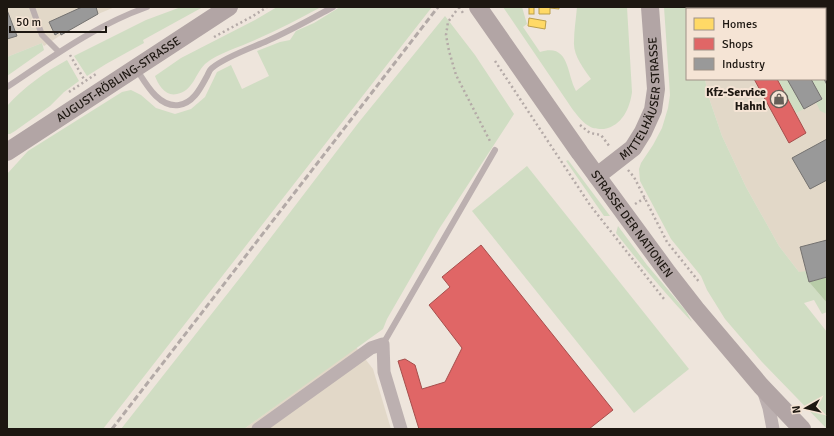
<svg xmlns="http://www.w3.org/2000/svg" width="834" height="436" viewBox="0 0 834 436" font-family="Signika,sans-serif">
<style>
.industrial{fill:#e2d8c8}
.green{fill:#d0ddc3}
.forest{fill:#b8cca8}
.homes{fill:#ffd966;stroke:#bb9f4c}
.shops{fill:#e06666;stroke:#a64e4c}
.industry{fill:#999;stroke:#747270}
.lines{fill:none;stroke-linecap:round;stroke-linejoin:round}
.path{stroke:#b4aaa7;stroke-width:2.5;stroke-dasharray:2 3;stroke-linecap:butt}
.lane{stroke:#bcb0b0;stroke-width:6}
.street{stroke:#bcb0b0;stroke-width:13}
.secondary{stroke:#b2a5a5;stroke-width:18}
.rail{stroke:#b3aaa7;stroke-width:3;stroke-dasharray:6 3;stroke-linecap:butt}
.labels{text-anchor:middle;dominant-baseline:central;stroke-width:4;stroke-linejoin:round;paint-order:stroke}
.street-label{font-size:12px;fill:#1d1711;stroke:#f5e4d5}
.poi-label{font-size:12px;font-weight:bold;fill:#1d1711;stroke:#f5e4d5;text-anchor:end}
</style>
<rect width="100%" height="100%" fill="#eee5dc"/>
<g class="industrial">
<polygon points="7,7 115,7 98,14 61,35 44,46 42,43 7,57"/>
<polygon points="692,7 827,7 827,277 809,282 799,272 779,246 746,187 722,136 708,95 705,79 825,79 825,9 693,9"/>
<polygon points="356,347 373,369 391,429 244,429"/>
</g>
<g class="green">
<polygon points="181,7 203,7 143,40 144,43 106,64 87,76 74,56 146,20"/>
<path d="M277,7H321C299,19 278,30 255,40C240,47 218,53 205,64C195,74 193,91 177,94C166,97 158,85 155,76L181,58L255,20Z"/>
<polygon points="340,7 432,7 103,429 7,429 7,174 28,151 122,92 131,90 141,95 156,108 175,114 191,109 205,97 217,72 231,65 242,89 269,76 257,51 280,42 290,40 296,31 314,23"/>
<path d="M503,7H522L527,24L523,27L540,52C570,43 566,73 576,91L591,79C584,69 573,55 574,42C574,30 576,19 577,7H627L632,92C630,108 622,126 604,129C598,129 593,129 589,126C582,122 578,116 573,110Z"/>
<polygon points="664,7 692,7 693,9 687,9 687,79 705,79 708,95 722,136 746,187 779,246 799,272 807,271 809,282 827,303 827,312 822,314 814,300 804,303 827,332 827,429 762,362 725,319 707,290 701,276 671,239 640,181 639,169 641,163 653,145 662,128 668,108 670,95"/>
<polygon points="445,16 475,55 514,114 439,229 387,319 383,329 244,429 121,429 243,274 359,122"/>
<polygon points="42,43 44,50 7,76 7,57"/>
<path d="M67,60L79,81L64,92L50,106L15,131L10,134H7V106C24,87 45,72 67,60Z"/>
<polygon points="777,79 787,79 804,109 796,113"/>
<polygon points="811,79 824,79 827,85 827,114 820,111 816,102 822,98"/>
<polygon points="568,160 610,216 604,216 566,161"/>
<polygon points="527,166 689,369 634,413 472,211"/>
<path d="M618,226L647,265L686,311L692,322C665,293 640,264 616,233Z"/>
</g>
<polygon class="forest" points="827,277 827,303 809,282"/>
<g class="homes">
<rect x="529" y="7" width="5" height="7"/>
<polygon points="539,7 559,7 559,9 550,8 550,14 539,14"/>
<polygon points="529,18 546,21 545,29 528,26"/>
</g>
<g class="shops">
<polygon points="754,79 777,79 806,133 789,143"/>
<polygon points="481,245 613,410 589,429 419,429 398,361 405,359 415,365 422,389 445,382 462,348 429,305 450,287 442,277"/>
</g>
<g class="industry">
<polygon points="82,7 96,7 98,14 61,35 60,32 55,35 49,22"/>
<polygon points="7,10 17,36 7,39"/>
<polygon points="825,42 827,45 827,85 824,79 825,79"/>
<polygon points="787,79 811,79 822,99 804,109"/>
<polygon points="827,139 827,180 810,189 792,158"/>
<polygon points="827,240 827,277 809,282 800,247"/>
</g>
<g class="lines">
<g class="path">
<polyline points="459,7 463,13"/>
<polyline points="459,7 448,22 446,35 449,51 456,75 491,143"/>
<polyline points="214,37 253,16 267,7"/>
<polyline points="70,55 85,81"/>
<polyline points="495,61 590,205 664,299"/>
<polyline points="69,92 96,74"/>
<polyline points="580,125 590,133 601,135 610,147"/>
<polyline points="628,170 634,177 667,242 700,283"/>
<polyline points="635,204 645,198"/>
</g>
<g class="lane">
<polyline points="32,7 42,35 59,52"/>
<path d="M137,70C146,84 159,108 179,105C193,103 200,89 206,78C208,75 209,70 212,68C225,57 251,48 267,41C290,31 311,19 333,7"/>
<path d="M7,87C52,57 96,25 147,7"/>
<polyline points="383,344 495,150"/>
</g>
<g class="street">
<polyline points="763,390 769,408 773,429"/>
<polyline points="258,429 371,348 383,344 384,372 401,429"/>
</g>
<g class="secondary">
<path id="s1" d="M478,7L580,153L668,273L696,309L761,386L802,429"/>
<path id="s2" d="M7,152L229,7"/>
<path id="s3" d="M597,176L633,148L643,132L653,110L656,89L650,7"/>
</g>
<polyline class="rail" points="112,429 438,7"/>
</g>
<defs>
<symbol id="shop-ring" viewBox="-11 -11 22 22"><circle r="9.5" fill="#f5e4d5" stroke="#665f58" stroke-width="1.5"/><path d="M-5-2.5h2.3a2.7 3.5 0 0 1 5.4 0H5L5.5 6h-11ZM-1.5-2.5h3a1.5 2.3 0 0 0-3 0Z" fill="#665f58"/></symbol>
</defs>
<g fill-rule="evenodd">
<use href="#shop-ring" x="769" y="89" width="20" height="20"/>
</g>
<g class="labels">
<g class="street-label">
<text stroke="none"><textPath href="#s2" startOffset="133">AUGUST-RÖBLING-STRASSE</textPath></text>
<text stroke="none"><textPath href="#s3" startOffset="96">MITTELHÄUSER STRASSE</textPath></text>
<text stroke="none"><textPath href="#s1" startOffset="266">STRASSE DER NATIONEN</textPath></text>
</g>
<g class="poi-label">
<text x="766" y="92">Kfz-Service<tspan x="766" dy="14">Hahnl</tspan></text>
</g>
</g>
<rect width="834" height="436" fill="none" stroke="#1d1711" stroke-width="16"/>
<rect x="686" y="8" width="140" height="72" fill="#f5e4d5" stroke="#9f9287"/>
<rect x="694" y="18" width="20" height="12" fill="#ffd966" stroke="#9f9287"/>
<text x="722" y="28" font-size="12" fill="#1d1711">Homes</text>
<rect x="694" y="38" width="20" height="12" fill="#e06666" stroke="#9f9287"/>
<text x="722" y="48" font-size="12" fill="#1d1711">Shops</text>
<rect x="694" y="58" width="20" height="12" fill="#999999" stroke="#9f9287"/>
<text x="722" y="68" font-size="12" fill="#1d1711">Industry</text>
<g transform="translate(806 408) rotate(262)" stroke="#f5e4d5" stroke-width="3" paint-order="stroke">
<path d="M0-3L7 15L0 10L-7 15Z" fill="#1d1711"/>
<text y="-6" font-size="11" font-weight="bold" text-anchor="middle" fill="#1d1711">N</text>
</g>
<path d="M10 26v6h96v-6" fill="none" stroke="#1d1711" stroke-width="2"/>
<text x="16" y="26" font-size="12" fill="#1d1711" stroke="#f5e4d5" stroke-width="3" paint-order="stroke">50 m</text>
</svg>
